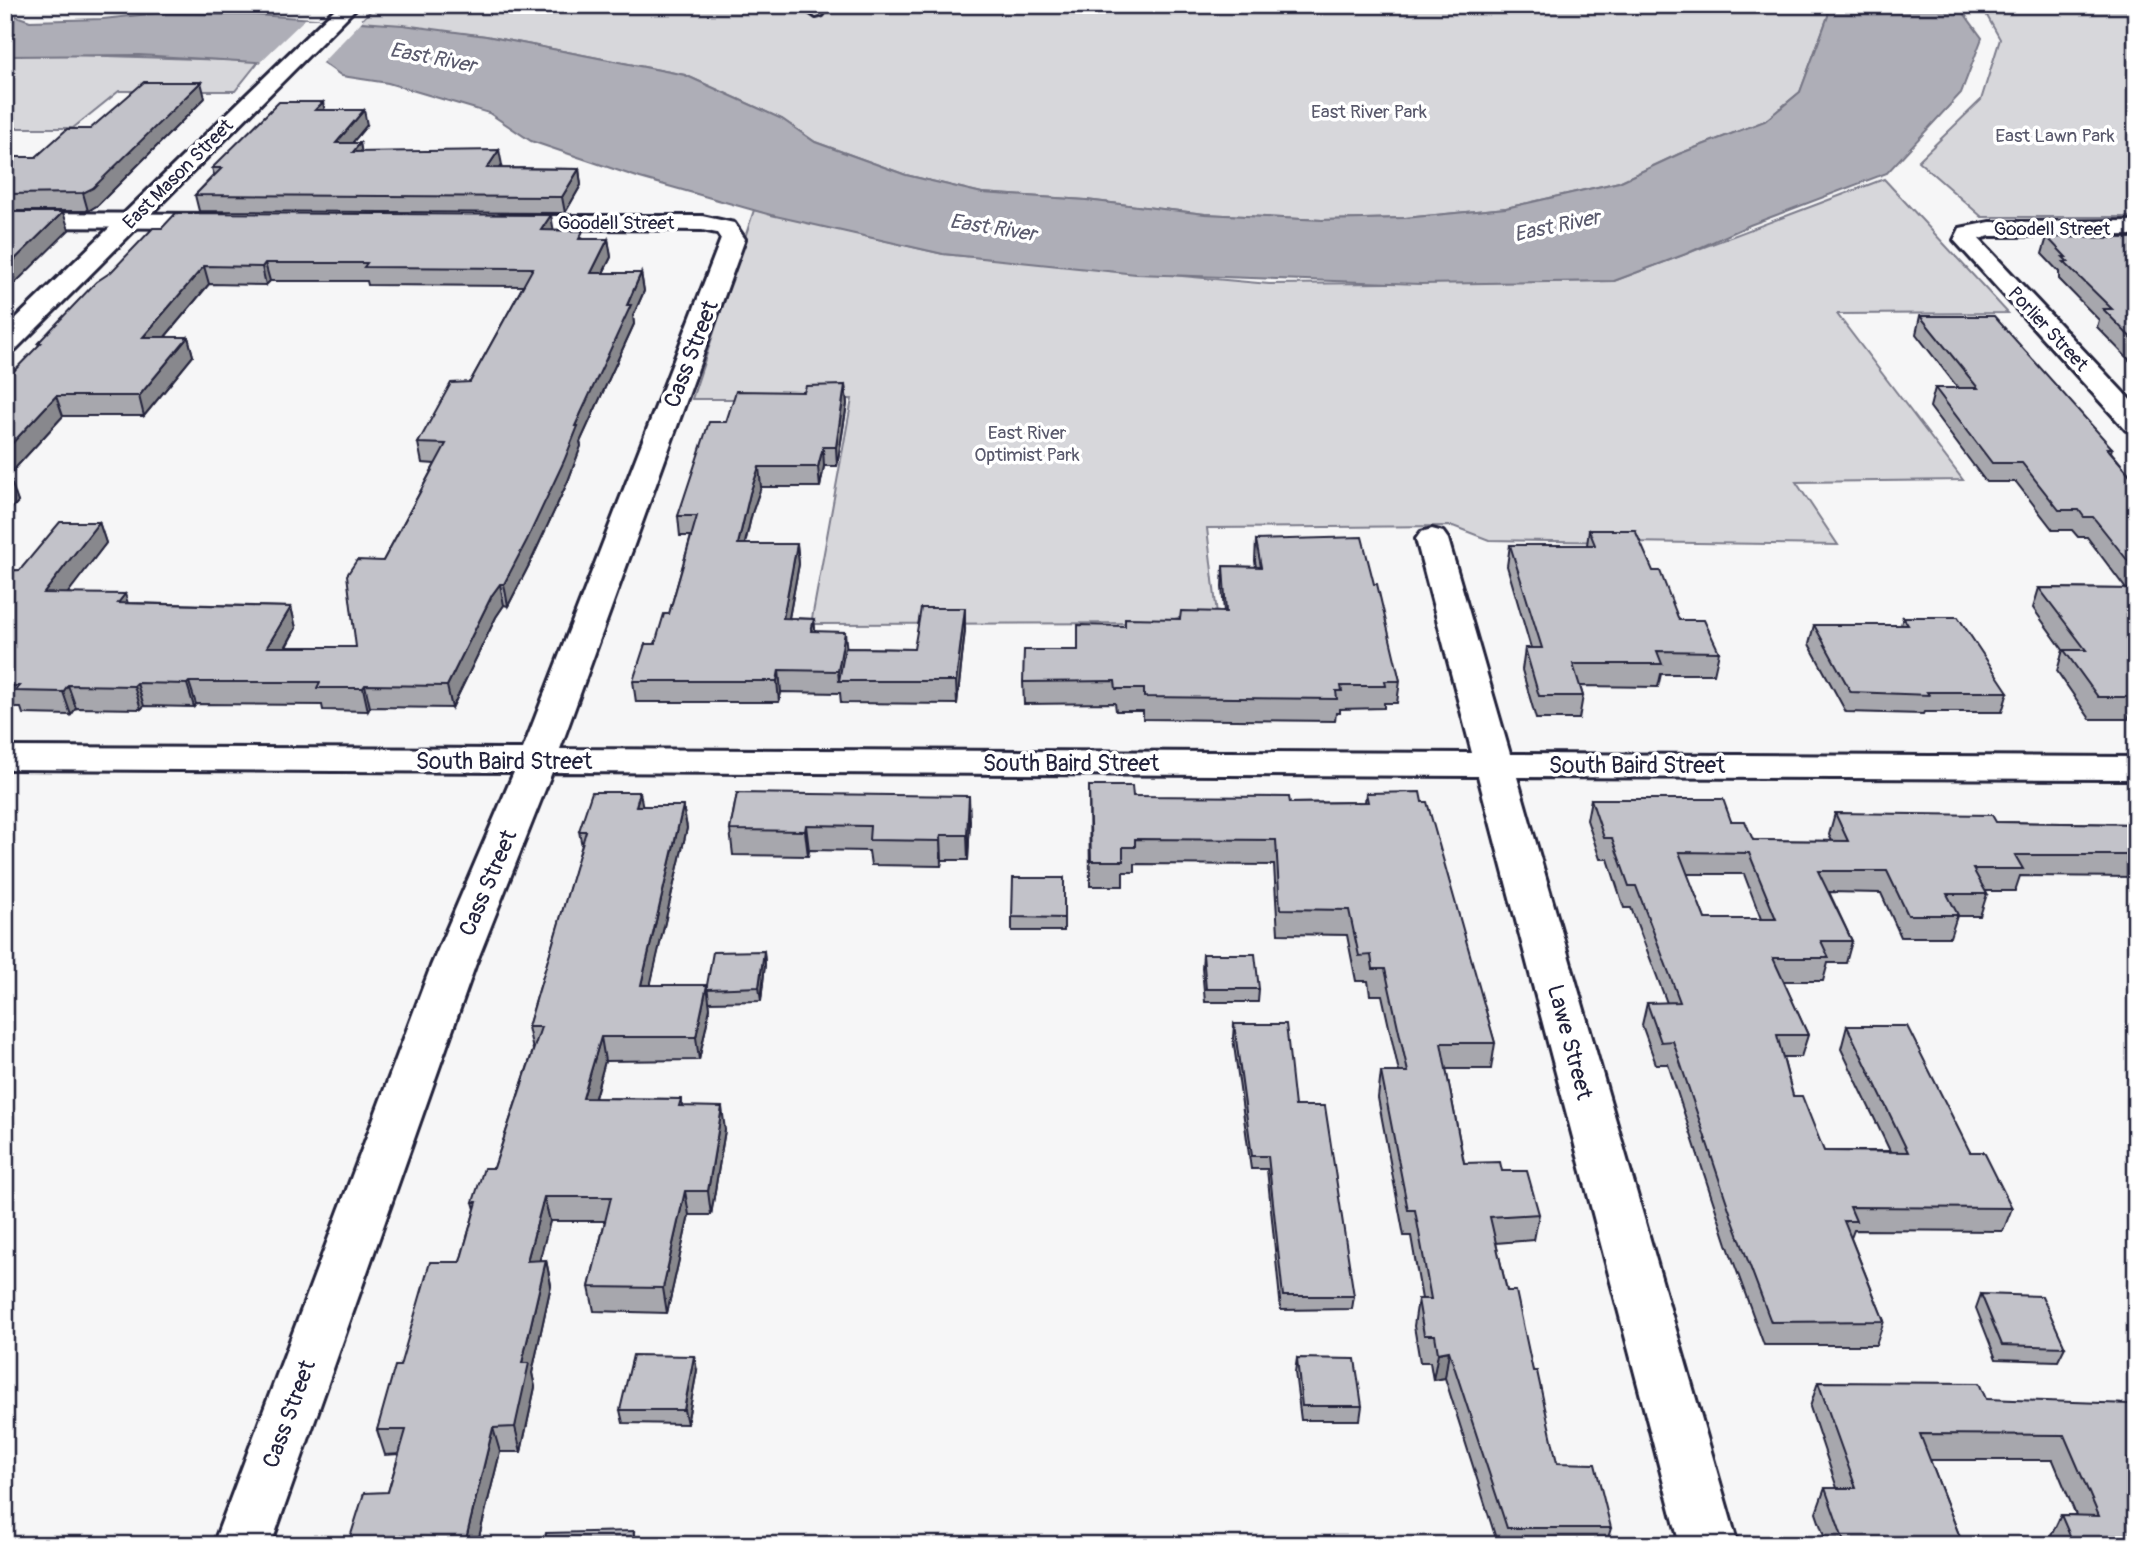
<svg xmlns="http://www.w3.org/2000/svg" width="2141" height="1550" viewBox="0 0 2141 1550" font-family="Pangolin,sans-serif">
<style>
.green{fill:#d7d7db;stroke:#7c7c8b;stroke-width:2}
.water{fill:#aeaeb7;stroke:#767685;stroke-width:2}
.pier{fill:#f6f6f7}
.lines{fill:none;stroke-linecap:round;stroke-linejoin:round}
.minor-casing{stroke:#22223b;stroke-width:6}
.major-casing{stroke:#22223b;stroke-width:6}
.minor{fill:#fff;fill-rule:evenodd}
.major{fill:#fff;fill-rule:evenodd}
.wall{fill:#a7a7ad;stroke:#22223b;stroke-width:2;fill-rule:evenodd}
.shaded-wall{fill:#88888d;stroke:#22223b;stroke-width:2}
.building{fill:#c2c2c9;stroke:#22223b;stroke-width:2;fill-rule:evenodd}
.labels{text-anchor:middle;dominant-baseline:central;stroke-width:7;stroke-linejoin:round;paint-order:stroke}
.far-park-label{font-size:19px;fill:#58586b;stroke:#fff}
.far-street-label{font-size:19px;fill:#22223b;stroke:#fff}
.far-water-label{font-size:21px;font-style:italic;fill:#5a5a6d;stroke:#fff}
.street-label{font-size:23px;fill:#22223b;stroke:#fff}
</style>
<rect width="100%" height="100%" fill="#f6f6f7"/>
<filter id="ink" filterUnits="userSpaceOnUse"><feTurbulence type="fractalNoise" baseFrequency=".0143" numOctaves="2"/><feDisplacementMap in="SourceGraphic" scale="14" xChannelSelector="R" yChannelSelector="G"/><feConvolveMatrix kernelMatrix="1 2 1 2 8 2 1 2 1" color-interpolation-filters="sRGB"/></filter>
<g filter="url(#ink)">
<g class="green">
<polygon points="376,5 554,5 816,11 818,5 1828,5 1828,16 1800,92 1765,121 1679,154 1619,182 1506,208 1405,218 1322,220 1205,214 1086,200 982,193 906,175 815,142 782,119 685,75 486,36 360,22"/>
<polygon points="1981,5 2136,5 2136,217 1982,217 1918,161 1981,100 2000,39"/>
<polygon points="47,54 259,61 235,91 119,91 73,128 5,128 5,56"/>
<polygon points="1884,179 2008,313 1837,314 1963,480 1796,482 1838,545 1489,540 1453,526 1207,528 1218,623 811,624 852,399 692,399 754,210 943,254 1269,284 1614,281"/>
</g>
<polygon class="water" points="1828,5 1958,5 1982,38 1961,93 1887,173 1750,225 1686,254 1614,281 1420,284 1136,274 943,254 771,215 640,178 531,141 489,113 388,83 342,76 322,62 289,64 139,55 5,56 5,12 30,21 103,19 158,13 256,15 403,25 486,36 685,75 782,119 815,142 906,175 982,193 1086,200 1205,214 1322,220 1405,218 1506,208 1619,182 1679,154 1765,121 1800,92 1828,16"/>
<polygon class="pier" points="305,19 364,19 320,65 258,64"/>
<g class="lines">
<defs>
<g id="minor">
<polygon points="809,5 827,5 823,15 816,17 807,11"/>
<polygon points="5,213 220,214 229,216 232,221 229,226 220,228 5,227"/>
<polygon points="501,216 702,216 734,223 745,239 560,749 1472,753 1416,539 1421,532 1432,529 1443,532 1448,539 1510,754 2136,757 2136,779 1517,777 1738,1545 1680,1545 1478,776 552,772 475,966 271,1545 213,1545 431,966 514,772 5,769 5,747 523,749 721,239 717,233 702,230 492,228 489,223 492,218"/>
<polygon points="2136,221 2136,235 1990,236 1979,239 2136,406 2136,433 2126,430 1954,240 1960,228 1990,222"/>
</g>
<polygon id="major" points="339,5 359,5 15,350 5,352 5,329"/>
</defs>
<use href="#minor" class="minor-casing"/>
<use href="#major" class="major-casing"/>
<use href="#minor" class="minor"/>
<use href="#major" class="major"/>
</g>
<g class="wall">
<polygon points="244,5 303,5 300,8"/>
<polygon points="205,98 98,205 88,211 5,211 5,157 36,157"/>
<polygon points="324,110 367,125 352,143 360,143 361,152 502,165 500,168 579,169 581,185 565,213 199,211 195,195 214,175 212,168"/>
<polygon points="553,231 584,239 608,239 611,257 603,273 641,273 644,291 633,316 634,324 580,442 581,446 568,481 531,561 508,606 504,605 496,617 452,708 370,707 368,711 323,710 322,705 196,704 194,707 144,706 141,709 76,708 71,715 23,714 21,708 5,708 5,571 20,570 99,522 106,543 67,593 128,603 291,607 296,628 286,647 356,647 383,561 435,464 422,463 418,443 470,382 523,286 368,285 367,281 270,281 266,285 209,284 165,337 188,337 193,356 144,416 63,416 7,477 18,502 5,515 5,380 39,346 38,343 111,272"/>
<polygon points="2047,237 2136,238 2136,367 2097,327 2099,320 2059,279 2059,272 2042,254"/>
<polygon points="1920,316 2112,448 2111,452 2136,482 2136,714 2130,714 2128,719 2090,719 2057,671 2063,650 2033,608 2039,588 2126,589 2087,537 2078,537 2072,530 2053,530 2016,482 1986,482 1930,407 1935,388 1958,388 1916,334"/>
<polygon points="845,385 847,404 837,466 824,466 820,487 761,487 752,513 745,544 797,544 799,564 789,618 814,619 815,631 847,648 914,649 965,630 957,704 841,703 840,693 781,692 779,702 636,702 633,681 655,644 669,614 691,536 680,536 678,516 726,422 804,392"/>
<polygon points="1589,530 1653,571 1679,620 1719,652 1714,674 1661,674 1658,687 1580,686 1583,696 1579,719 1536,719 1522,670 1525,648 1531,648 1507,566 1510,545 1587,545"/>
<polygon points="1256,540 1374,584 1400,681 1397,703 1384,703 1384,708 1340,709 1340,713 1336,713 1335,721 1143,719 1143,711 1116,711 1115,703 1024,704 1023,682 1078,650 1125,626 1224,612 1222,587 1223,566 1256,567 1255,561"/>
<polygon points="1903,617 2008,692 2002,712 1924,712 1923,714 1846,712 1809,644 1814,625 1901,625"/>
<polygon points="1089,786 1133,796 1290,803 1365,802 1366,793 1422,802 1495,1043 1491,1069 1446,1069 1464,1163 1502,1171 1539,1214 1534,1240 1496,1243 1507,1291 1533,1371 1557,1463 1611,1528 1606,1545 1498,1545 1445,1378 1433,1380 1430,1362 1420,1362 1414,1326 1418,1299 1422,1299 1411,1236 1404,1236 1378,1098 1381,1072 1399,1072 1382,995 1370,995 1368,981 1356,981 1347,935 1278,934 1274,865 1135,864 1135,872 1123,872 1123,886 1090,886"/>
<polygon points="737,793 970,820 968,860 942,860 941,866 871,865 869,851 809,850 808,856 733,855 730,830"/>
<path d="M1591,799L1731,821L1753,840L1832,841L1829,835L1835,813L1996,822L2136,824V877L2020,876L2015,891H1985L1987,894L1980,916H1957L1950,937H1901L1881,893L1829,892L1852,941L1846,963H1828L1823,981H1783L1808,1035L1801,1057H1783L1793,1096L1824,1151H1890L1841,1049L1847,1026L1970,1152L2012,1208L2003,1231L1854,1230L1851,1238L1884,1321L1876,1345H1764L1727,1244L1668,1064H1656L1642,1025L1647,1003H1667L1631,908H1624L1608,859H1600L1587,820ZM1687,874H1744L1761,919H1705Z"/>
<polygon points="642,806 683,806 687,828 650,985 707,985 764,951 765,964 761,1001 709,1002 710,1008 699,1060 605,1061 595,1098 681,1099 682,1106 725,1130 711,1215 689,1215 667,1313 594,1311 589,1287 605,1221 550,1221 539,1261 546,1260 551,1285 532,1373 535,1387 521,1452 500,1452 477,1545 349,1545 388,1492 399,1454 385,1455 377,1430 400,1366 460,1262 475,1209 473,1202 494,1168 533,1050 528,1027 582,846 579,831"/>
<polygon points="1064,878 1064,931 1012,931 1012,917"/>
<polygon points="1203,954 1259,989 1258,1002 1205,1002 1202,968"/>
<polygon points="1234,1024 1295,1106 1354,1296 1352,1309 1281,1310 1267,1169 1251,1169 1233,1038"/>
<polygon points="1981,1294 2065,1347 2058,1361 1996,1359 1976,1308"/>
<polygon points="1297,1358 1362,1406 1360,1420 1301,1420 1295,1372"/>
<polygon points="697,1370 687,1424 623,1423 620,1410"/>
<polygon points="1818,1382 1986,1399 2136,1417 2136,1545 2051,1545 2049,1540 2061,1515 2076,1515 2053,1460 1930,1460 1963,1545 1827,1545 1816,1513 1825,1488 1837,1488 1810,1407"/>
</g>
<g class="shaded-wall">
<polygon points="201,82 205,98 98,205 88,211 83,193"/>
<polygon points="323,102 326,117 315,110"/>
<polygon points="364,110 367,125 339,159 336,143"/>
<polygon points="360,143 363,159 353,152"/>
<polygon points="499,150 502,165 490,184 487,168"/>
<polygon points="579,169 581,185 565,213 562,197"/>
<polygon points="63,212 69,230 5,293 5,269"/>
<polygon points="551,215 554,232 541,230"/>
<polygon points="608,239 611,257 594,291 591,273"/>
<polygon points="265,263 270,281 266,285 262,267"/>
<polygon points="204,266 209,284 149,356 143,337"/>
<polygon points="641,273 644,291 633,316 634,324 580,442 581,446 568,481 531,561 508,606 504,584 575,426"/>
<polygon points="188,337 193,356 144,416 139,396"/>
<polygon points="845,385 847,404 837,466 836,447"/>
<polygon points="56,396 63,416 7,477 9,483 11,481 18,502 5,515 5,451"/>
<polygon points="823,447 824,466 820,487 818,467"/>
<polygon points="759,467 761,487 752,513 740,564 738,544 750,493"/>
<polygon points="99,522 106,543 51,615 44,593"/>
<polygon points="797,544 799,564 785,639 783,618"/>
<polygon points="500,584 504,605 496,617 452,708 447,686 492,595"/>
<polygon points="125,594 132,616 118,603"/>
<polygon points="291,607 296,628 273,669 267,647"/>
<polygon points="965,608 965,630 957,704 956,681"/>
<polygon points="814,619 816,640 811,631"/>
<polygon points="845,632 847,653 839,681 838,671"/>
<polygon points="779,670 781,692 779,702 777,681"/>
<polygon points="189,682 196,704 194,707 187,684"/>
<polygon points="137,683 144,706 141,709 134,686"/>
<polygon points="68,685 76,708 71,715 63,692"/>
<polygon points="365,685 370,707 368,711 363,688"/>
<polygon points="640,792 644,814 636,806"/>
<polygon points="969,796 970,820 968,860 967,835"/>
<polygon points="683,806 687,828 645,1008 641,985"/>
<polygon points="806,825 809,850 808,856 805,831"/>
<polygon points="941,835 942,860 941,866 940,841"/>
<polygon points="764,951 765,964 761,1001 759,987"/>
<polygon points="707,985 710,1008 699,1060 696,1037"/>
<polygon points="601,1037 605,1061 588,1122 583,1098"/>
<polygon points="722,1107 725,1130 711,1215 708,1191"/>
<polygon points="685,1191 689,1215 667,1313 663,1288"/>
<polygon points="544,1197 550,1221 533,1285 527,1261"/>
<polygon points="546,1260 551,1285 532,1373 535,1387 521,1452 515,1427 522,1363"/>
<polygon points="1449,1351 1445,1378 1433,1380 1438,1353"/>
<polygon points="694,1356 697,1370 687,1424 684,1410"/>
<polygon points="493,1428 500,1452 477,1545 465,1545 465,1543"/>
<polygon points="634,1531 637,1545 632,1545"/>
</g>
<g class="building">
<polygon points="144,82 201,82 93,188 83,193 5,194 5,157 36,157 67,129 90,129"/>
<polygon points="279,102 323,102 315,110 364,110 336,143 360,143 353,152 499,150 487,168 579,169 562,197 195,195 222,168 212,168"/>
<polygon points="5,212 63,212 5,269"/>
<polygon points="176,213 551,215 541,230 583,231 579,239 608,239 591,273 641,273 627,305 631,305 575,426 578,426 564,461 527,540 504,584 500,584 492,595 447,686 365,685 363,688 317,688 320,682 189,682 187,684 137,683 134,686 68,685 63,692 15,691 19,686 5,686 5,571 20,570 60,522 99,522 44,593 125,594 118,603 291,607 267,647 356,647 347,575 357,560 383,561 446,444 418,443 451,383 470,382 533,268 364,267 367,263 265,263 262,267 204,266 143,337 188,337 139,396 56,396 5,451 5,380 41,343 38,343 96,282 111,272 153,228 162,228"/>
<polygon points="2047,237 2136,238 2136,343 2103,309 2112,309 2064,262 2068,262 2063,257 2066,257"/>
<polygon points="1920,316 1994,316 2112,448 2107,448 2136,482 2136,571 2093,517 2084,517 2079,510 2059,510 2022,463 1992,463 1935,388 1978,388"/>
<polygon points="845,385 836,447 823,447 818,467 759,467 750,493 738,544 797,544 783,618 814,619 811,631 845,632 838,671 779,670 777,681 633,681 645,644 655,644 664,614 669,614 697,516 678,516 709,422 726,422 736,391 804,392 806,386"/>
<polygon points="5,481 11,481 5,487"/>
<polygon points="1589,530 1635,530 1653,571 1660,571 1679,620 1704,620 1719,652 1657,651 1662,664 1573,664 1583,696 1539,696 1525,648 1542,648 1510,545 1595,545"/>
<polygon points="1362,537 1374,584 1377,584 1400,681 1385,681 1386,686 1341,686 1342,691 1336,691 1337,699 1144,697 1144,689 1116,689 1115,681 1023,682 1024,650 1078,650 1078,625 1125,626 1125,618 1180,619 1181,611 1226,612 1223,566 1261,567 1256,540"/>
<polygon points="2039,588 2136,589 2136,692 2132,692 2136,697 2098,697 2064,650 2086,650"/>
<polygon points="921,608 965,608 956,681 839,681 845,648 914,649"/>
<polygon points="1903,617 1958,617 2008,692 1927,692 1929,695 1851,692 1814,625 1908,625"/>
<polygon points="1089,786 1132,786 1133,796 1289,797 1290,803 1368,802 1366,793 1420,792 1422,802 1427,802 1495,1043 1441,1043 1464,1163 1500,1162 1502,1171 1527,1171 1539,1214 1490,1217 1507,1291 1516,1291 1533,1371 1537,1371 1557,1463 1595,1464 1611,1528 1507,1528 1449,1351 1438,1353 1435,1335 1424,1335 1418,1299 1431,1299 1415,1210 1408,1210 1381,1072 1408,1072 1385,969 1373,969 1371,955 1359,956 1349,910 1280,909 1276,840 1135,839 1135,847 1123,847 1123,861 1091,861"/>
<polygon points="592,792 640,792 636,806 683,806 641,985 707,985 696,1037 601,1037 583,1098 681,1099 679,1106 722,1107 708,1191 685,1191 663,1288 589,1287 611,1197 544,1197 527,1261 546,1260 522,1363 529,1363 515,1427 493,1428 465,1543 348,1544 364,1493 388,1492 406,1430 377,1430 395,1366 400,1366 430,1262 460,1262 477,1202 473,1202 484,1168 494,1168 541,1027 528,1027 586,831 579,831"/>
<polygon points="737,793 969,796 967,835 941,835 940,841 869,840 870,826 806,825 805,831 730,830"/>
<path d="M1591,799H1723L1731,821H1745L1753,840L1848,841L1835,813L1992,815L1996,822L2136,824V855H2015L2023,869H1973L1987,894H1947L1958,915H1908L1887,871H1818L1852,941H1821L1829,958H1773L1808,1035H1777L1793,1096H1802L1824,1151L1908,1152L1847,1026H1907L1970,1152H1984L2012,1208L1850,1207L1856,1221H1844L1884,1321L1771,1322L1733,1221L1673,1041L1661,1042L1647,1003L1680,1002L1636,886H1629L1612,838H1604ZM1679,852L1749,853L1776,919H1705Z"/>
<polygon points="1013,878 1064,878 1064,918 1012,917"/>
<polygon points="764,951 759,987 707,989 707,985 713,952"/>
<polygon points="1203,954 1255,954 1259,989 1206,989"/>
<polygon points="1234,1024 1286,1024 1295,1106 1325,1106 1354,1296 1283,1296 1268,1156 1252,1156"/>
<polygon points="1981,1294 2042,1296 2065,1347 2002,1345"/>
<polygon points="633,1355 694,1356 684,1410 620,1410"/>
<polygon points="1297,1358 1355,1359 1362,1406 1302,1406"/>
<polygon points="1818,1382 1979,1383 1986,1399 2130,1404 2136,1417 2136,1459 2128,1459 2136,1474 2136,1545 2074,1545 2061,1515 2099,1516 2064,1435 1920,1434 1963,1545 1845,1545 1825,1488 1856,1488"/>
<polygon points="634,1531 632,1545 544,1545 546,1533"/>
<polygon points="1364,1538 1448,1540 1449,1545 1364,1545"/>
</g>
</g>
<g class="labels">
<g class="far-park-label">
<text x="1369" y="112">East River Park</text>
<text x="2055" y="136">East Lawn Park</text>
<text x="1027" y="433">East River<tspan x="1027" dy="22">Optimist Park</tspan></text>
</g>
<g class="far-street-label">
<text transform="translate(178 174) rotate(-45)">East Mason Street</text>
<text x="616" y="223">Goodell Street</text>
<text x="2052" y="229">Goodell Street</text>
<text transform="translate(2048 329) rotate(47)">Porlier Street</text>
</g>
<g class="far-water-label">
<text transform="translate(433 58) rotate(11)">East River</text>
<text transform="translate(1557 226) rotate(-12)">East River</text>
<text transform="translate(993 228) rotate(9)">East River</text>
</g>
<g class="street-label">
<text transform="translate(691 354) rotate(-69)">Cass Street</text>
<text x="504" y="761">South Baird Street</text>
<text x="1071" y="763">South Baird Street</text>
<text x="1637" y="765">South Baird Street</text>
<text transform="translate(488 883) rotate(-67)">Cass Street</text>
<text transform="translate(1570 1042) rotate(75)">Lawe Street</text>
<text transform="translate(289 1414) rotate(-70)">Cass Street</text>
</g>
</g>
<rect width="2141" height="1550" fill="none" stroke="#fff" stroke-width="28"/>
<rect x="14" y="14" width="2113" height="1522" fill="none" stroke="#22223b" stroke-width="2.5" filter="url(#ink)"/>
</svg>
